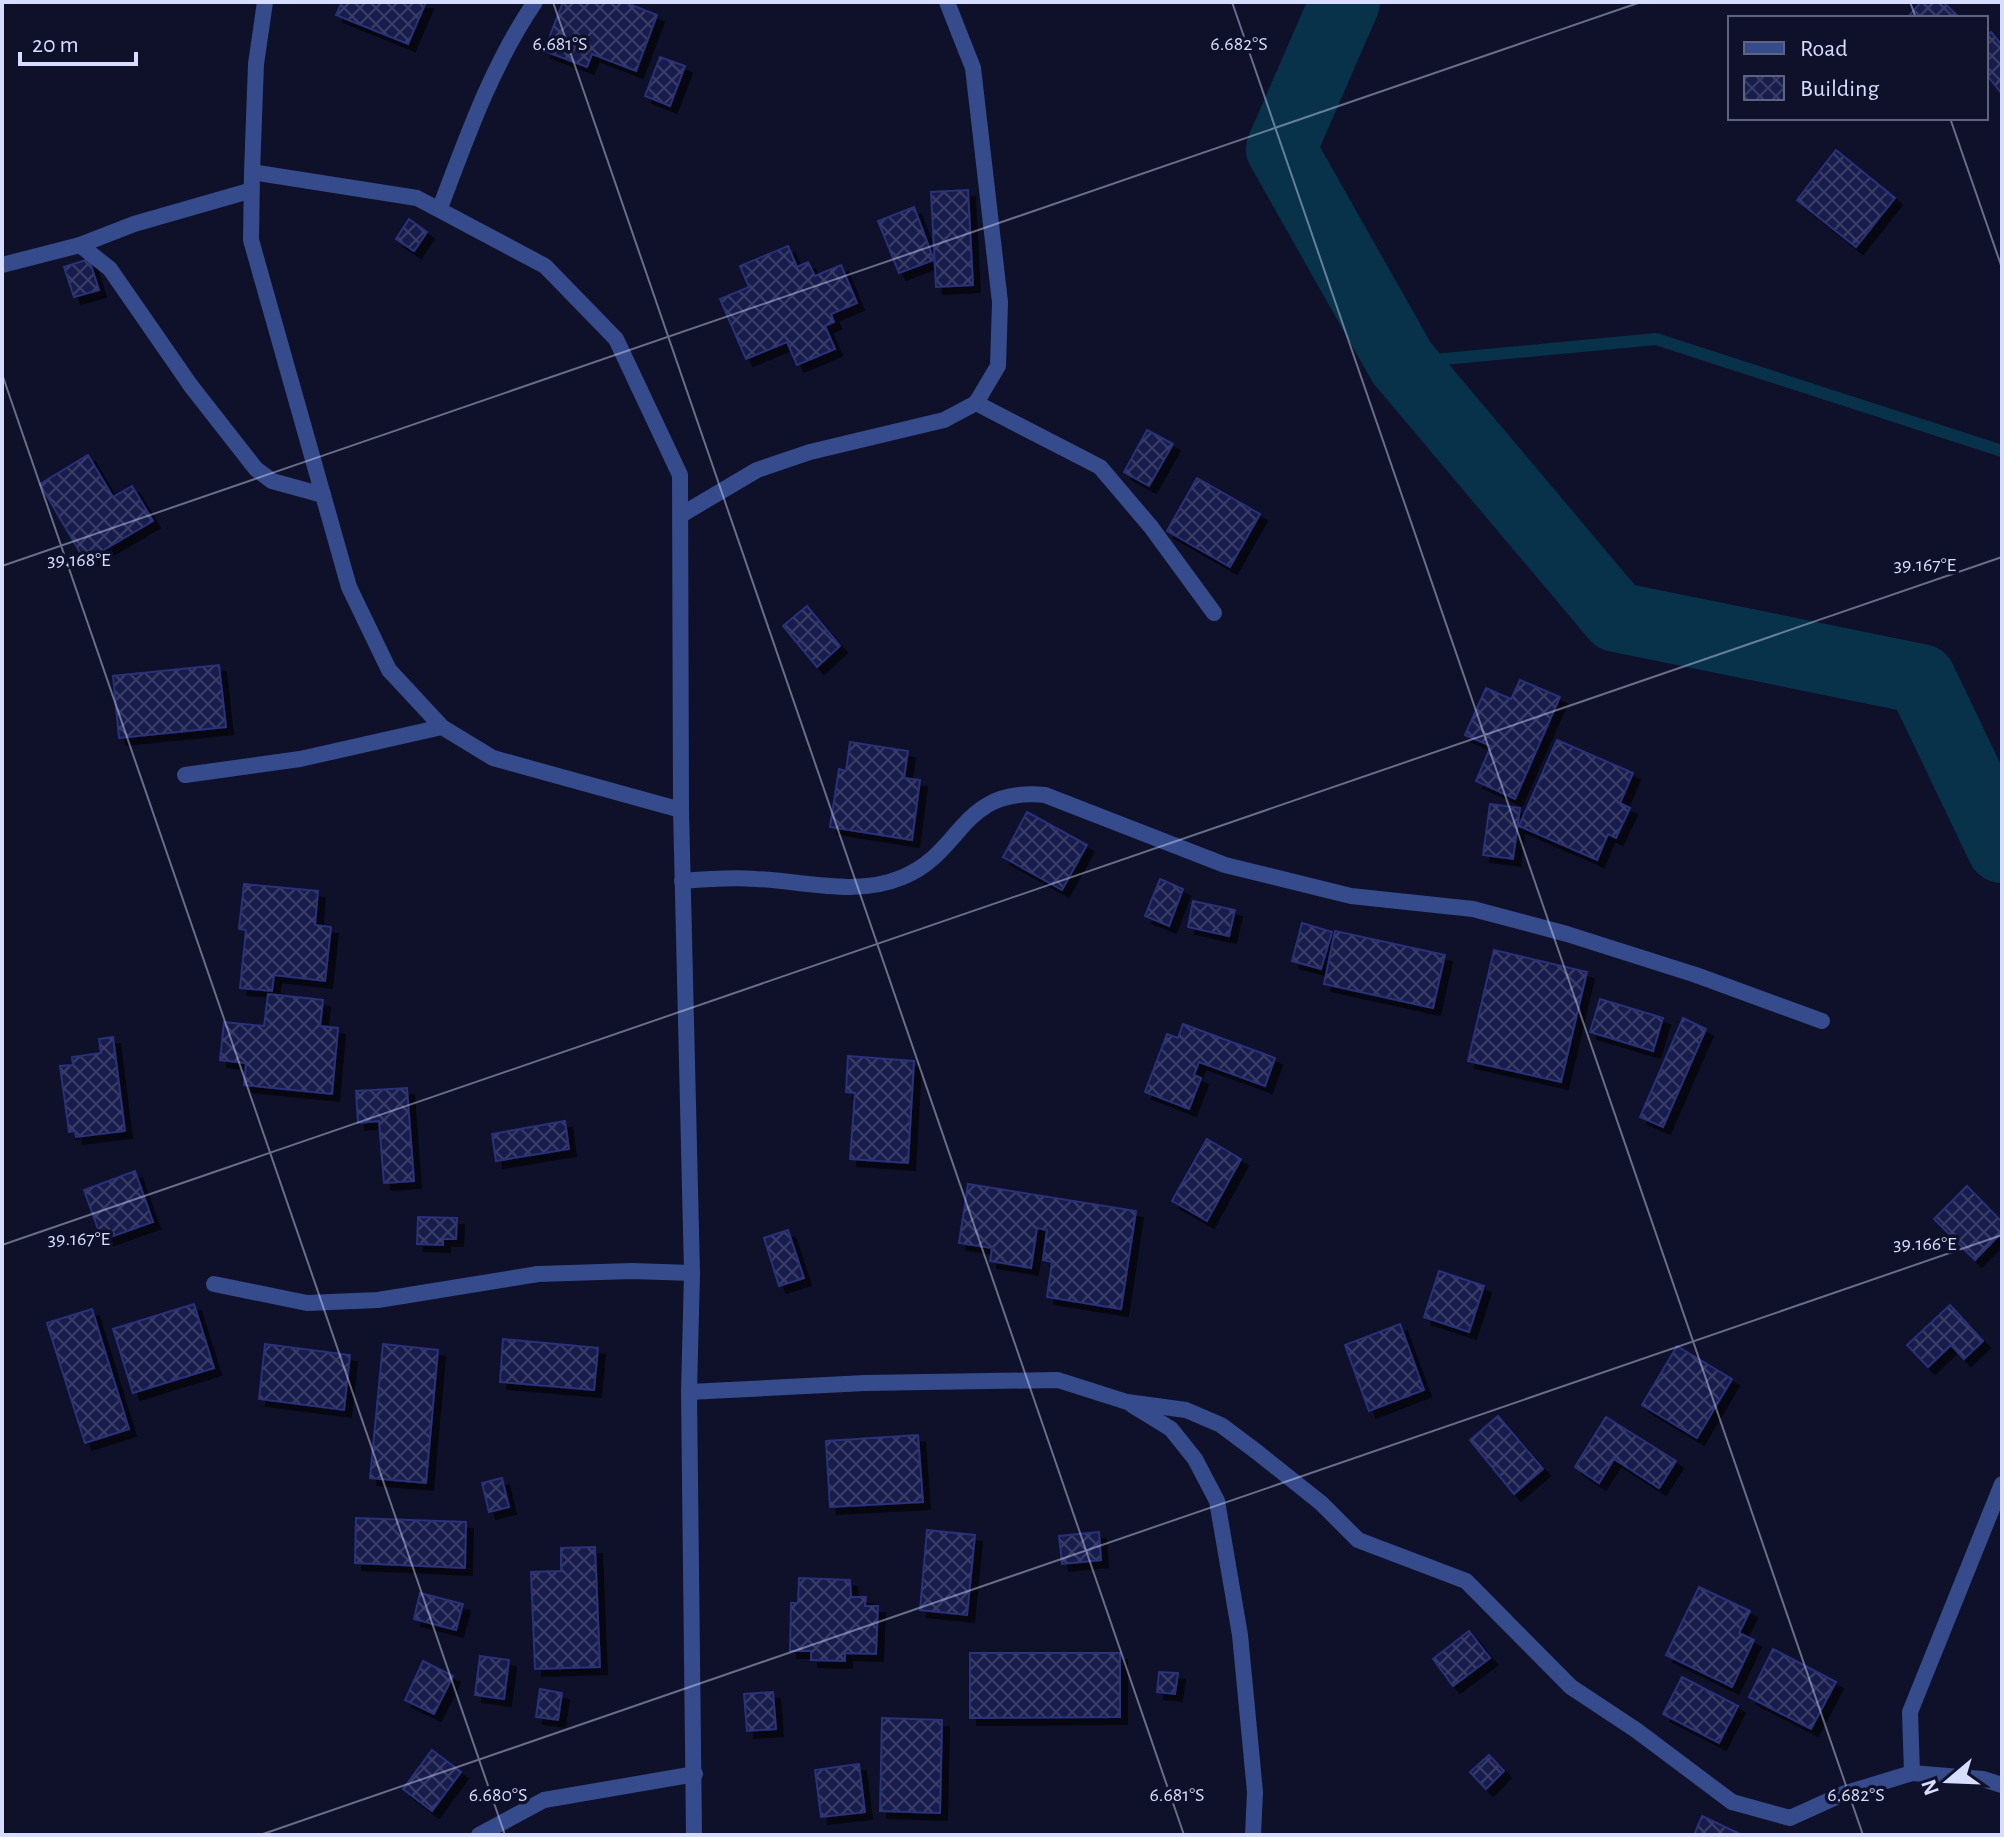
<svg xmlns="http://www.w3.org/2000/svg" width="2004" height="1837" viewBox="0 0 2004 1837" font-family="'Alegreya Sans',sans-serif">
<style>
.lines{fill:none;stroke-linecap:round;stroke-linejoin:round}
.stream{stroke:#07324a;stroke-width:12}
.river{stroke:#07324a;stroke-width:70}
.building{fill:url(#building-cross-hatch);stroke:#293079;stroke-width:2;filter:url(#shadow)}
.lane{stroke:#364b8b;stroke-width:16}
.street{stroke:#364b8b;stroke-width:16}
.ticks{fill:none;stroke:#d6ddff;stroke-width:2;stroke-opacity:0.45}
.ticks-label{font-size:20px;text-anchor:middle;fill:#d6ddff;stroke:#0e1129;stroke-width:7;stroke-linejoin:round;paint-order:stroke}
</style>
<defs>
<pattern id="building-cross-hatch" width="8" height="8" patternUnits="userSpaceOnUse" patternTransform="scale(2)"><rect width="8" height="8" fill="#191d4b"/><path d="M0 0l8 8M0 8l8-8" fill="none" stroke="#3a3d66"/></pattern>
<filter id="shadow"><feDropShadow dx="7" dy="7" stdDeviation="0" flood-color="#0009"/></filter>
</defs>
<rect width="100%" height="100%" fill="#0e1129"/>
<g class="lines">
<polyline class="stream" points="1402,363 1656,339 2002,451"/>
<polyline class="river" points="1345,2 1281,149 1402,363 1616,617 1921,679 2002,848"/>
</g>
<g class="building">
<polygon points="342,2 426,2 408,44 336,15"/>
<polygon points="563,2 624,2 657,15 636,71 592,54 587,67 544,51"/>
<polygon points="1921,2 1943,2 1959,17 1907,18"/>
<polygon points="1991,32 2002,45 2002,94 1986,74 1986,37"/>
<polygon points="660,57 685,66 670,106 645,96"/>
<polygon points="1836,150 1895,198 1856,247 1797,200"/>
<polygon points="968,190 973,285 936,287 931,192"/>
<polygon points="914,207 934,260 899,273 878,221"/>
<polygon points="409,219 427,232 414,251 396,239"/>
<polygon points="788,246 797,267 808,262 815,276 841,265 857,303 831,314 834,322 825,326 835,349 797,365 787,342 746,359 720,299 749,287 740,266"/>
<polygon points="89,259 99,290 74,297 64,267"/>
<polygon points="1147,430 1173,444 1149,486 1124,472"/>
<polygon points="88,455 113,497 132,486 153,521 85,561 40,484"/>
<polygon points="1197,478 1260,514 1230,567 1167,531"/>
<polygon points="807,606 840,646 817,667 783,626"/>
<polygon points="219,665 226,727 119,738 113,676"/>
<polygon points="1520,680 1560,697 1515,799 1476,781 1491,746 1465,735 1486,688 1511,699"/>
<polygon points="1557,740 1633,773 1620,803 1630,808 1616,838 1608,834 1597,860 1519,826"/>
<polygon points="850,742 908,751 904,778 920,780 912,840 830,827 839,769 846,771"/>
<polygon points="1490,804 1520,808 1513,859 1483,855"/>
<polygon points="1027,812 1087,845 1062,890 1003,857"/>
<polygon points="1160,879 1183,889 1169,926 1145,916"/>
<polygon points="244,884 318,891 315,925 331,927 325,981 274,975 272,991 240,988 246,930 239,929"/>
<polygon points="1193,901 1235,910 1229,936 1188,927"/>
<polygon points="1302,923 1332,932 1321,969 1292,961"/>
<polygon points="1335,931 1445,955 1433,1008 1324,984"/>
<polygon points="1494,950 1587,972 1561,1082 1468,1061"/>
<polygon points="268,994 323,1000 320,1026 338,1028 332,1094 244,1085 246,1063 220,1060 224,1022 264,1026"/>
<polygon points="1600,999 1663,1018 1653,1051 1590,1032"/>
<polygon points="1683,1018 1706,1029 1663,1127 1640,1117"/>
<polygon points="1183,1024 1275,1058 1265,1086 1199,1062 1194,1075 1201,1078 1189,1109 1145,1092 1167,1034 1178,1038"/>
<polygon points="113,1037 125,1131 76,1137 75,1131 69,1132 60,1066 73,1065 72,1057 101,1053 99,1039"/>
<polygon points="848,1056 914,1061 908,1163 850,1159 855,1093 846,1092"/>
<polygon points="407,1088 414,1181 384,1183 379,1121 358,1123 356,1091"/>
<polygon points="565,1121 569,1149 496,1161 492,1134"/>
<polygon points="1207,1139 1241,1159 1207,1221 1172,1201"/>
<polygon points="135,1171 153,1222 102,1240 84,1190"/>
<polygon points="968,1184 1136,1211 1121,1309 1047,1297 1052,1262 1043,1260 1047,1230 1037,1228 1031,1268 990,1261 992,1248 959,1243"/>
<polygon points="1967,1186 2002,1222 2002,1232 1975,1260 1934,1219"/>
<polygon points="418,1217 457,1218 456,1239 443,1239 443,1245 417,1244"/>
<polygon points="788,1230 804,1278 779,1286 764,1238"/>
<polygon points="1439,1271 1484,1286 1469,1332 1424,1317"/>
<polygon points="194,1304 214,1368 133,1393 113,1329"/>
<polygon points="1950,1305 1983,1341 1964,1359 1951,1345 1928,1367 1907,1345"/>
<polygon points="92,1309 129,1429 85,1443 47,1323"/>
<polygon points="1400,1324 1424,1390 1369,1411 1345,1345"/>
<polygon points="503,1339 598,1348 594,1390 500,1382"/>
<polygon points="265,1344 350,1355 344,1410 259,1399"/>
<polygon points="383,1344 438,1350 426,1483 370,1478"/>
<polygon points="1677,1346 1732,1379 1697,1438 1642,1405"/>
<polygon points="1498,1416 1543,1469 1514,1494 1470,1440"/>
<polygon points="1606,1417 1676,1461 1659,1488 1614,1459 1599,1483 1575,1467"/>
<polygon points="918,1435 923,1502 830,1507 826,1441"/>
<polygon points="502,1478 509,1507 489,1512 482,1483"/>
<polygon points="356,1518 466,1522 465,1568 355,1563"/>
<polygon points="927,1530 975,1535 967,1615 920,1610"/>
<polygon points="1099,1532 1101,1560 1062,1564 1059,1536"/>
<polygon points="595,1547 600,1667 535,1669 531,1572 561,1571 561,1548"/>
<polygon points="799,1578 850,1580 851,1597 866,1597 865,1606 878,1606 876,1654 845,1653 845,1661 811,1660 811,1651 790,1651 791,1603 798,1603"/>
<polygon points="1699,1587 1750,1611 1739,1633 1754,1640 1732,1687 1666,1655"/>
<polygon points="420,1593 463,1604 456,1630 414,1619"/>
<polygon points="1469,1631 1490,1658 1453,1686 1433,1659"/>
<polygon points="1773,1649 1836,1682 1811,1729 1749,1697"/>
<polygon points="970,1653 1120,1653 1120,1717 970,1718"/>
<polygon points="480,1656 509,1660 504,1699 475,1695"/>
<polygon points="423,1661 453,1676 434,1714 405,1700"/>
<polygon points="1159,1672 1178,1673 1175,1694 1157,1692"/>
<polygon points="1682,1677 1738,1706 1719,1743 1663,1714"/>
<polygon points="540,1689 562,1693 558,1720 536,1717"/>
<polygon points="773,1692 776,1729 747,1731 744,1694"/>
<polygon points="882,1718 942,1720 940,1813 880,1811"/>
<polygon points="432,1750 461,1772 432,1811 403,1789"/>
<polygon points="1489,1755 1504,1771 1486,1789 1470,1772"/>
<polygon points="859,1764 865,1812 821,1817 815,1770"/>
<polygon points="1702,1816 1742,1835 1694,1835"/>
</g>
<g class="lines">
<polyline class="lane" points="185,775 300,759 442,727"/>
<g class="street">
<polyline points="265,2 256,64 252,172 417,198 545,266 616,339 680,475 681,810 692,1273 689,1392 694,1835"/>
<polyline points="252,172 251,240 349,587 389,670 442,727 493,758 681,810"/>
<path d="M440,208C467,137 492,65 535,2"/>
<polyline points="80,245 110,269 191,386 256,469 272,481 323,495"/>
<polyline points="2,265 80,245 134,224 249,191"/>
<polyline points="976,403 1100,467 1151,527 1214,613"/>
<polyline points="681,515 757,470 810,452 944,420 976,403 998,366 1000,302 973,68 947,2"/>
<path d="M682,881C706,879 732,877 756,879C804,881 856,897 903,877C964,852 960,787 1045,795L1225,865L1351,896L1473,909L1567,934L1696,975L1822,1021"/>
<polyline points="214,1284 307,1303 378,1300 538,1274 632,1271 692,1273"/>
<polyline points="689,1392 865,1383 1058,1380 1127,1402 1186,1410 1221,1425 1257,1452 1321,1503 1358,1540 1466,1581 1571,1687 1636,1730 1732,1802 1790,1818 1843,1794 1912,1773 1983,1779 2002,1785"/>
<polyline points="1132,1405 1171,1429 1195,1459 1217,1501 1240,1635 1255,1792 1253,1835"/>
<polyline points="1912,1773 1910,1712 2002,1484"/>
<polyline points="479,1835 544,1800 695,1774"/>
</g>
</g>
<path class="ticks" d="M553,2L1184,1835M1232,2L1863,1835M1910,2L1916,18M1950,118L2002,268M2,374L505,1835M2,566L1641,2M2,1245L2002,557M260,1835L2002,1235"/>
<g class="ticks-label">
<text x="560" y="50">6.681°S</text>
<text x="1239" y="50">6.682°S</text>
<text x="79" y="566">39.168°E</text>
<text x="1925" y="571">39.167°E</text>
<text x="79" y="1245">39.167°E</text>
<text x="1925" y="1250">39.166°E</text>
<text x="498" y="1801">6.680°S</text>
<text x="1177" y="1801">6.681°S</text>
<text x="1856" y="1801">6.682°S</text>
</g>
<rect width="2004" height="1837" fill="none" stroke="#d6ddff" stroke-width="8"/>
<rect x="1728" y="16" width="260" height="104" fill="#0e1129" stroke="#5e637f" stroke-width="2"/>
<rect x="1744" y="42" width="40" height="12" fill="#364b8b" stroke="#5e637f" stroke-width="2"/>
<text x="1800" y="56" font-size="24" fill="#d6ddff">Road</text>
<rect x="1744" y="76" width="40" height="24" fill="url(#building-cross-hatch)" stroke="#5e637f" stroke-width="2"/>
<text x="1800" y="96" font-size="24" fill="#d6ddff">Building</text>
<g transform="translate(1948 1781) rotate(251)" stroke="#0e1129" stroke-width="6" paint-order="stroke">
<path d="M0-6L14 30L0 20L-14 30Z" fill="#d6ddff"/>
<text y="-12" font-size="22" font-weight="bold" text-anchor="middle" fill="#d6ddff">N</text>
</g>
<path d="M20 52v12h116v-12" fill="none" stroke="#d6ddff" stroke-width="4"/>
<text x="32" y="52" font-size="24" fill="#d6ddff" stroke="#0e1129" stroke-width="6" paint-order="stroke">20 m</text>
</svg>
